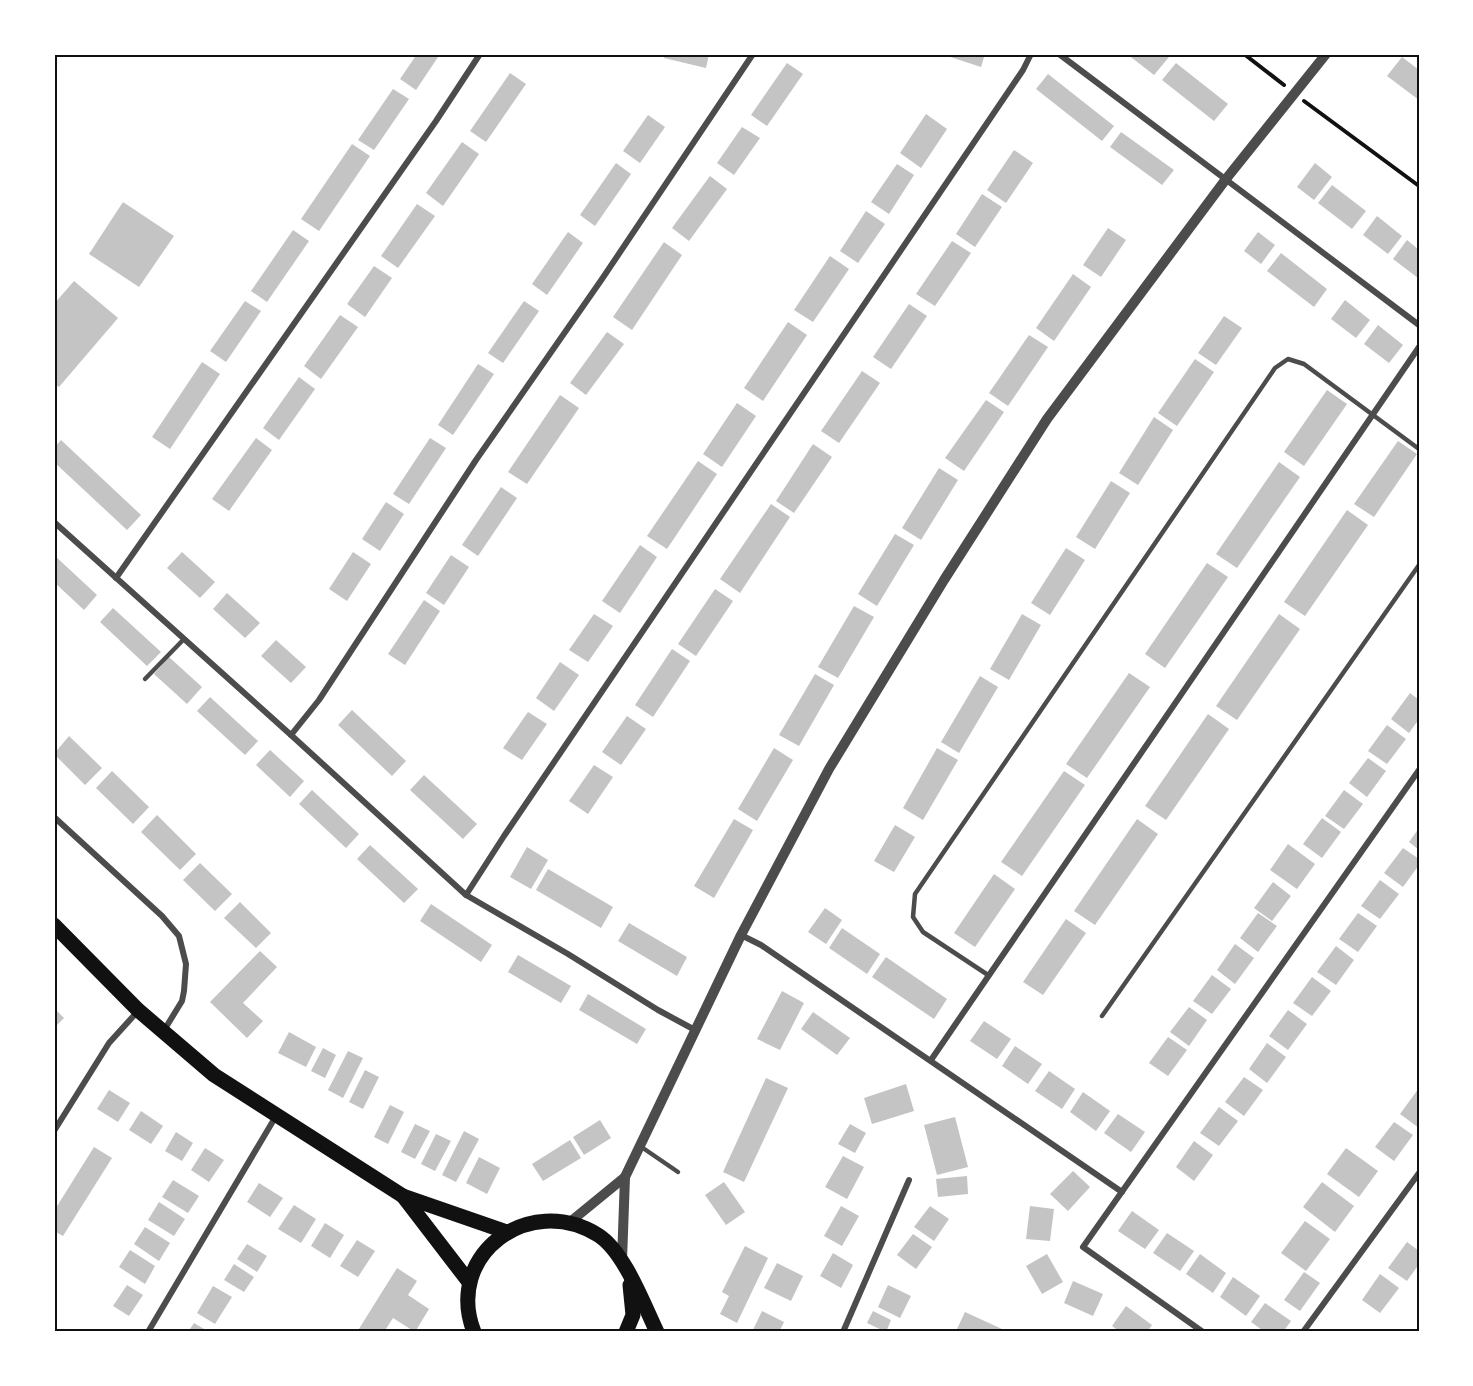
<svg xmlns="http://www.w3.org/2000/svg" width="1473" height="1386" viewBox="0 0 1473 1386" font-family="'Space Grotesk',sans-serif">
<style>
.building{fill:#c4c4c4}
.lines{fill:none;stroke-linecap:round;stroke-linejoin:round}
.path{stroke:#111;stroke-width:4}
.service{stroke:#4c4c4c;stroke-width:4.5}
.minor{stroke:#4c4c4c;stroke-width:6}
.tertiary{stroke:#4c4c4c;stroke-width:10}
.primary{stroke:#111;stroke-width:15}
.neatline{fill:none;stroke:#111;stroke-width:2}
</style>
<rect width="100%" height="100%" fill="#fff"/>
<g class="building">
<polygon points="417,54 440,54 416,90 400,79"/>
<polygon points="665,54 709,54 706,68 664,58"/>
<polygon points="941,54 985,54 981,67"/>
<polygon points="1127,54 1165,54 1169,57 1154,75"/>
<polygon points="1402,57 1419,70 1419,100 1387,76"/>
<polygon points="787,63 803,74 767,126 751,115"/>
<polygon points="1176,63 1228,104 1214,121 1162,80"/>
<polygon points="510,73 526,84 486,142 470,131"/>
<polygon points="1048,74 1114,126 1102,141 1036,89"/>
<polygon points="393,89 409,99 374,150 358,140"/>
<polygon points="926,114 947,129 921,168 900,153"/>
<polygon points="648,115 665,127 640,163 623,151"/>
<polygon points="742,127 760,138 734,175 717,163"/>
<polygon points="1121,132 1174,170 1162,185 1110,147"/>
<polygon points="462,142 479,154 443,206 426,193"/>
<polygon points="352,144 370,156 319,231 301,219"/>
<polygon points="1014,150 1033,163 1006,203 987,190"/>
<polygon points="616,163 631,174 595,226 580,215"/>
<polygon points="1315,163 1332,177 1314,200 1297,187"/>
<polygon points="897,164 914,175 889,214 871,202"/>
<polygon points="710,176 727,189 689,241 672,228"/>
<polygon points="1332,185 1366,211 1352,229 1318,203"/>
<polygon points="982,194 1002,207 975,247 956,234"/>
<polygon points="123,202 174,236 139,287 89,254"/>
<polygon points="417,204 435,216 398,268 381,256"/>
<polygon points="866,211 885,224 858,263 840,251"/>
<polygon points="1377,216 1402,236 1388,254 1363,235"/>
<polygon points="1108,228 1126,240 1101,277 1083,265"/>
<polygon points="293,230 309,241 267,302 251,291"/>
<polygon points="568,232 583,243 547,295 532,284"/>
<polygon points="1258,232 1275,245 1261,264 1244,251"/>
<polygon points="1407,240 1419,250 1418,278 1393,259"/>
<polygon points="952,241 971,253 935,306 916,294"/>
<polygon points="664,242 682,255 632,330 613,317"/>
<polygon points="1281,253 1327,289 1314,307 1267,271"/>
<polygon points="830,256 849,269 813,322 794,310"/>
<polygon points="374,266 392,278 365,317 347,304"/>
<polygon points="1073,274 1091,287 1054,341 1036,328"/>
<polygon points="74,281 118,318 59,387 54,383 54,304"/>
<polygon points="1345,300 1370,320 1356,338 1331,319"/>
<polygon points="245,301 261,311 226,362 210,351"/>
<polygon points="524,301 539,311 503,363 488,353"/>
<polygon points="909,304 927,316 891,369 873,357"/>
<polygon points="340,315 358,327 321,379 304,366"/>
<polygon points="1224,316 1242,328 1216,365 1198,353"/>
<polygon points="788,322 807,335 763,401 744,388"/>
<polygon points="1378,325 1403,345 1389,363 1364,344"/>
<polygon points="607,332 624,344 586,395 570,383"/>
<polygon points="1029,335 1048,347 1008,406 989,393"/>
<polygon points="1195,359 1214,372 1177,426 1158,413"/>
<polygon points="202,362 220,374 170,449 152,437"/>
<polygon points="478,364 494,374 453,435 438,425"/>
<polygon points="862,371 880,383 839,443 821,431"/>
<polygon points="299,377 315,389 279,440 263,428"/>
<polygon points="1327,390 1347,404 1304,466 1284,452"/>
<polygon points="560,395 579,408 527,484 508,472"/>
<polygon points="986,400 1004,412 964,471 945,458"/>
<polygon points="737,403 756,416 722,467 703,454"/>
<polygon points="1154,417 1173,430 1138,485 1119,473"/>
<polygon points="256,438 272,450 229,511 212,499"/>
<polygon points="430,438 446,448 409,504 393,494"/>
<polygon points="61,440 141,515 127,530 54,462 54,448"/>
<polygon points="1398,441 1417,454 1374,517 1354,504"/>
<polygon points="813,444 832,457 794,513 776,501"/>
<polygon points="698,461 717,474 667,549 647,536"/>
<polygon points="1279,462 1300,477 1237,568 1216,554"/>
<polygon points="939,468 958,480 921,540 902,528"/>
<polygon points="1111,481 1130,493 1095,549 1076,537"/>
<polygon points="501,487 517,498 478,556 462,545"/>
<polygon points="386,502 404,514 380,551 362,539"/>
<polygon points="771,504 790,517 740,593 720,579"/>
<polygon points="1347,510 1368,525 1305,616 1284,602"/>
<polygon points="895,534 914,545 877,606 858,594"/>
<polygon points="640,545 657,557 620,613 602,601"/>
<polygon points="1066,548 1085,560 1050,615 1031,603"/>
<polygon points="182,552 215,582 200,598 167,568"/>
<polygon points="353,552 371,564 347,601 329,589"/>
<polygon points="54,555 97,595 84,610 54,582"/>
<polygon points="451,555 469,567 444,605 426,593"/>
<polygon points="1207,563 1228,577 1165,668 1145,654"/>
<polygon points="715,589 733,601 696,656 678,644"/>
<polygon points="227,593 260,623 245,638 213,609"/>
<polygon points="424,600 440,611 405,665 388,654"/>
<polygon points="854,606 874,617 838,678 818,667"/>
<polygon points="113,608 161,652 147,666 100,622"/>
<polygon points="594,614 613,626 588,662 569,650"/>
<polygon points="1022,614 1041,625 1009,680 990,669"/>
<polygon points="1279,614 1300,629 1237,720 1216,706"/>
<polygon points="276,640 306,667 291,683 261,656"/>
<polygon points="672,649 690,661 653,717 635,705"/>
<polygon points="169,657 202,687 187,704 154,674"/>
<polygon points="560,662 579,675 554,711 536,698"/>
<polygon points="1129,673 1150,687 1087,778 1066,764"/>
<polygon points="815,674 834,685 799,746 779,735"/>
<polygon points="980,676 998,687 959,753 941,742"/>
<polygon points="1410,693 1419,700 1419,719 1409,733 1391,719"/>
<polygon points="210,697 258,741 245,755 197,711"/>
<polygon points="352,710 406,761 392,776 338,725"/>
<polygon points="528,712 547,724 522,760 503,748"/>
<polygon points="1208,714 1229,729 1166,820 1145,806"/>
<polygon points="627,716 646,729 621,765 602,752"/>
<polygon points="1387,725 1406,739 1387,764 1368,751"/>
<polygon points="69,736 102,768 85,785 54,754"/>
<polygon points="774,748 793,760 757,821 738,809"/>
<polygon points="937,748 958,760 923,820 903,808"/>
<polygon points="270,750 304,781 290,797 256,765"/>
<polygon points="1368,758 1386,771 1367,797 1349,783"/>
<polygon points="594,765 613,777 588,814 569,801"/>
<polygon points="112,771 149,807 133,824 96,788"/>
<polygon points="1064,771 1085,785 1022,876 1001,862"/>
<polygon points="424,775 477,824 463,839 410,790"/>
<polygon points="312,790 359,834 346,848 299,804"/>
<polygon points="1344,790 1363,804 1344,829 1325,816"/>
<polygon points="157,815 196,854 180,870 141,832"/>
<polygon points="1322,818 1341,832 1322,858 1303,844"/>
<polygon points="734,819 753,830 714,898 694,886"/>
<polygon points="1137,819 1158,834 1095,925 1074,911"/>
<polygon points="895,825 915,837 894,872 874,861"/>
<polygon points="1419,828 1419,850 1409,842"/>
<polygon points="1288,844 1315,864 1297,889 1270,870"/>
<polygon points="370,845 418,889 404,903 357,859"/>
<polygon points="527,847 548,860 531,889 510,877"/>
<polygon points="1403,848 1419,859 1419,865 1403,887 1384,873"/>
<polygon points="200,863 232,894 215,911 183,880"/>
<polygon points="548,869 613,907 601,928 536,890"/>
<polygon points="994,874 1015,889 975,947 954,933"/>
<polygon points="1380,880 1399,894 1380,919 1361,906"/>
<polygon points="1273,882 1291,896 1272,921 1254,908"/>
<polygon points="240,902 271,933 256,948 224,918"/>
<polygon points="431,904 492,945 481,962 420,921"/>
<polygon points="825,908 842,920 826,944 808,932"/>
<polygon points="1258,913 1277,926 1258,952 1240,938"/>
<polygon points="1358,913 1377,926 1358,952 1339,939"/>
<polygon points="1066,919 1086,933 1043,995 1023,982"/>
<polygon points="629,923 687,957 677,976 618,941"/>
<polygon points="842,928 880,954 867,974 829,948"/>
<polygon points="1235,944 1254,958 1235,984 1217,970"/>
<polygon points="1336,946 1354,960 1336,985 1317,972"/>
<polygon points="260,951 277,967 243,1003 263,1021 247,1038 210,1002"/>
<polygon points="518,955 571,986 561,1003 508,972"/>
<polygon points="886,957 947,999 934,1019 872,977"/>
<polygon points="1212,975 1231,989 1212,1014 1193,1001"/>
<polygon points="1312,977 1331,991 1312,1016 1293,1003"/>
<polygon points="782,991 804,1003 780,1050 757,1039"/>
<polygon points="588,994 646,1029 637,1044 579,1010"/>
<polygon points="1189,1007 1207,1020 1189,1046 1170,1032"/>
<polygon points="54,1008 64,1018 54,1028"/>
<polygon points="1288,1010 1307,1024 1288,1050 1269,1036"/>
<polygon points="813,1012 850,1038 837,1055 801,1029"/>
<polygon points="984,1021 1011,1039 997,1059 970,1041"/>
<polygon points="289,1032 316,1047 306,1067 278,1053"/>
<polygon points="1168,1037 1187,1050 1168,1076 1149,1063"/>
<polygon points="1267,1043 1286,1057 1267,1083 1249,1069"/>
<polygon points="1015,1046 1042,1064 1028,1084 1002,1066"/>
<polygon points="323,1048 336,1055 325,1078 311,1071"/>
<polygon points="348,1051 363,1058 343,1098 328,1090"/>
<polygon points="365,1070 379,1077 363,1109 349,1102"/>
<polygon points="1049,1071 1075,1089 1062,1109 1035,1091"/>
<polygon points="1244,1077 1263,1090 1244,1116 1225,1102"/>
<polygon points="766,1078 788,1088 744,1182 723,1172"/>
<polygon points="906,1084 914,1111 872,1124 864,1098"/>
<polygon points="1419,1088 1419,1128 1400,1114"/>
<polygon points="109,1090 130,1103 118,1122 97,1109"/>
<polygon points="1083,1092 1110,1111 1096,1131 1070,1112"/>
<polygon points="390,1105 404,1112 388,1144 374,1137"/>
<polygon points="1219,1107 1238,1121 1219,1146 1200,1133"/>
<polygon points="141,1111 163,1126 151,1144 129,1130"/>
<polygon points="1118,1114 1145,1132 1131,1152 1104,1133"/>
<polygon points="955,1117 968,1167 937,1175 924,1125"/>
<polygon points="600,1120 611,1138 584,1155 573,1137"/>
<polygon points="1394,1122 1413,1135 1394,1161 1375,1147"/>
<polygon points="415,1124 430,1131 415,1159 401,1152"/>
<polygon points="850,1124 866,1133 855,1153 838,1144"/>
<polygon points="464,1131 479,1139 456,1182 442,1175"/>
<polygon points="176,1132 193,1143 182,1161 165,1151"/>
<polygon points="436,1134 451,1141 435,1171 421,1164"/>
<polygon points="570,1140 581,1158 543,1181 532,1164"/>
<polygon points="1194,1141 1213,1155 1194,1181 1176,1167"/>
<polygon points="94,1147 112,1158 63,1236 54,1231 54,1211"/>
<polygon points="205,1148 224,1160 209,1182 191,1170"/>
<polygon points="1346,1148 1378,1171 1359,1197 1327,1174"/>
<polygon points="843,1156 864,1167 847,1199 825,1187"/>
<polygon points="479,1157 500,1168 487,1194 466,1183"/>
<polygon points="1073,1171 1090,1187 1068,1211 1050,1194"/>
<polygon points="967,1176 968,1194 938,1197 936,1179"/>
<polygon points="173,1180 199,1196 188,1213 162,1197"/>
<polygon points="724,1182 745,1212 726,1225 705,1195"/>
<polygon points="1322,1182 1354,1206 1335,1232 1303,1207"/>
<polygon points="259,1183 283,1198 270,1217 247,1202"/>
<polygon points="159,1202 185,1219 174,1236 148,1220"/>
<polygon points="294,1205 316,1219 301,1243 278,1229"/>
<polygon points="841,1206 859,1216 842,1246 824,1236"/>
<polygon points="930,1206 949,1219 934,1241 914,1227"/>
<polygon points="1030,1206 1054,1209 1050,1241 1026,1239"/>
<polygon points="1132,1211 1159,1230 1145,1249 1118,1231"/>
<polygon points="1305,1221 1330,1239 1306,1271 1281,1253"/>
<polygon points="325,1223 344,1235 330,1258 311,1246"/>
<polygon points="145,1227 170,1243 159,1261 134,1244"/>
<polygon points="1167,1233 1194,1251 1180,1271 1153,1253"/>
<polygon points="913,1234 932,1247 916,1269 897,1255"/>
<polygon points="357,1240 375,1251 358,1277 340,1266"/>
<polygon points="1407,1242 1419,1251 1419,1264 1407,1281 1388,1268"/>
<polygon points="247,1244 267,1256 257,1272 237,1259"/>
<polygon points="745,1246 768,1258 737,1323 720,1314 729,1296 722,1292"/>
<polygon points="130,1250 155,1266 145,1284 119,1267"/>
<polygon points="833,1253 853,1265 841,1288 820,1276"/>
<polygon points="1047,1254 1063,1282 1042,1294 1026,1266"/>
<polygon points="1200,1254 1226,1273 1213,1293 1186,1274"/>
<polygon points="777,1263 803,1276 791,1301 764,1288"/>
<polygon points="234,1264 254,1277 244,1292 224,1280"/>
<polygon points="397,1268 417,1281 408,1295 429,1309 415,1332 393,1318 384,1332 357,1332"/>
<polygon points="1304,1272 1320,1283 1300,1311 1284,1300"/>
<polygon points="1380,1274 1399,1288 1380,1313 1362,1300"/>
<polygon points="1233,1277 1260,1296 1246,1316 1220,1297"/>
<polygon points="1073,1281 1103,1294 1093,1316 1064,1303"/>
<polygon points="127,1285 143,1295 129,1316 113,1306"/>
<polygon points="888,1285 911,1296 900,1318 878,1307"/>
<polygon points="213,1286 232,1297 215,1324 197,1313"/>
<polygon points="1265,1303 1291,1321 1283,1332 1265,1332 1251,1322"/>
<polygon points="1126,1306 1152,1325 1147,1332 1120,1332 1112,1326"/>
<polygon points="762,1311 784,1322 779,1332 752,1332"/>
<polygon points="873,1311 891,1320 886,1332 867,1323"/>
<polygon points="965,1312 1002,1329 1000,1332 963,1332 957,1329"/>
<polygon points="194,1323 209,1332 188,1332"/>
</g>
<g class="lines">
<g class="path">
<polyline points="1244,54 1284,85"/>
<polyline points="1304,101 1419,186"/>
</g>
<g class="service">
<polyline points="145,679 184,639"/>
<polyline points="988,975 923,932 913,917 915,894 1275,368 1288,359 1304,364 1419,449"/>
<polyline points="1102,1016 1419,565"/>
<polyline points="640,1146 678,1172"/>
</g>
<g class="minor">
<polyline points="1059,54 1419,325"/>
<polyline points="54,522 291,735 466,895 568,954 658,1010 695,1030"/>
<polyline points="116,578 436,121 480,54"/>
<polyline points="291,735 319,700 476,460 602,279 753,54"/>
<polyline points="54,817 162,916 179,936 186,964 184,991 182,1001 163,1032"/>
<polyline points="466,895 504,836 1023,70 1031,54"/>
<polyline points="741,935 761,945 1122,1192"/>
<polyline points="931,1060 1419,347"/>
<polyline points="54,1131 109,1043 138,1011"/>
<polyline points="148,1332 276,1116"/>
<polyline points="843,1332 909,1180"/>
<polyline points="1203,1332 1083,1247 1419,770"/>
<polyline points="1303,1332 1419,1173"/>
</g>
<g class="tertiary">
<polyline points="570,1222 625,1177"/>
<polyline points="622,1260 625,1177 741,935 829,769 944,580 1047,419 1226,179 1326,54"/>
</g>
<g class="primary">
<polyline points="54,925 138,1010 214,1075 403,1196 507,1232"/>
<polyline points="403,1196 469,1282"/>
<path d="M474,1332C444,1255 529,1192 598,1235C624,1251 644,1305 657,1332"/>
<polyline points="626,1332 633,1315 630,1285"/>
</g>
</g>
<rect width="1473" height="1386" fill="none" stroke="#ffffff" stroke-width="111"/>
<rect x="56" y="56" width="1362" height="1274" class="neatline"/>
</svg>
